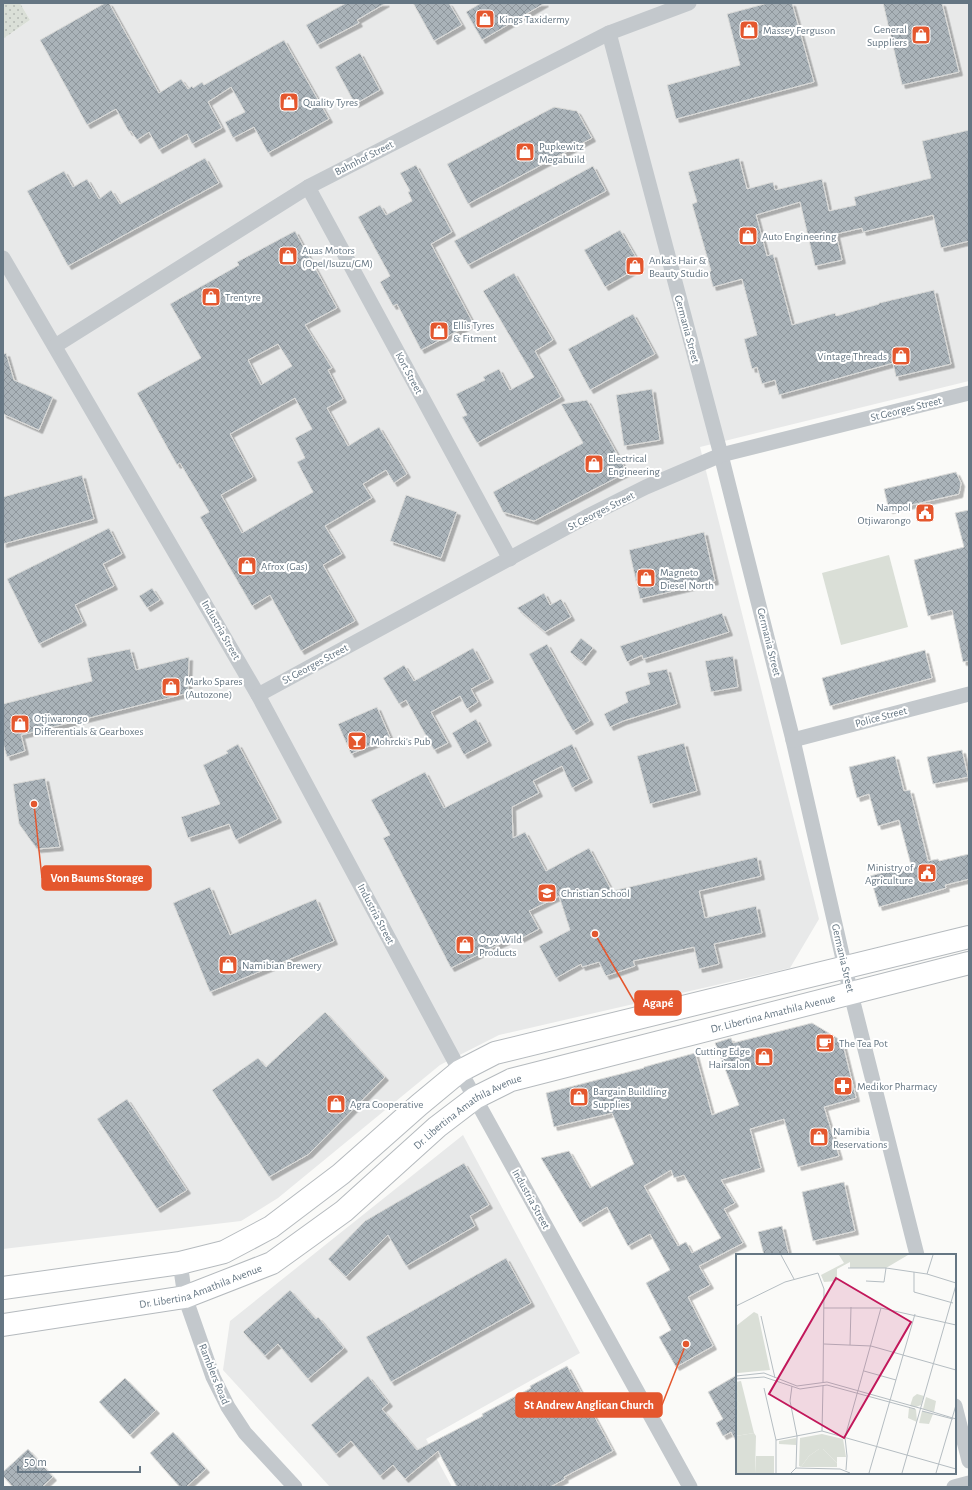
<svg xmlns="http://www.w3.org/2000/svg" width="972" height="1490" viewBox="0 0 972 1490" font-family="'Alegreya Sans',sans-serif">
<style>
.built{fill:#e8e9e9}
.grass{fill:url(#grass-dots)}
.garden{fill:#dadfd7}
.building{fill:url(#building-cross-hatch);stroke:#dcdcda;fill-rule:evenodd;filter:url(#shadow)}
.lines{fill:none;stroke-linecap:round;stroke-linejoin:round}
.primary-casing{stroke:#b5babe;stroke-width:24}
.minor{stroke:#c3c8cc;stroke-width:15}
.primary{stroke:#fff;stroke-width:22}
.labels{text-anchor:middle;dominant-baseline:central;stroke-width:4;stroke-linejoin:round;paint-order:stroke}
.poi-label{font-size:11px;fill:#657683;stroke:#fff;text-anchor:start}
.street-label{font-size:11px;fill:#657683;stroke:#fff}
.inset-road{fill:none;stroke:#b5bdc2;stroke-width:1}
.view{fill:#c2185b;fill-opacity:0.15;stroke:#c2185b;stroke-width:2}
.inset-edge{fill:none;stroke:#657683;stroke-width:2}
.leader{fill:none;stroke:#e4572e;stroke-width:1.5}
.callout-dot{fill:#e4572e;stroke:#fff;stroke-width:1.5}
.callout{fill:#e4572e;stroke:#e4572e;stroke-width:1.5}
.callout-label{font-size:12px;text-anchor:middle;font-weight:bold;fill:#fff}
</style>
<defs>
<pattern id="grass-dots" width="8" height="8" patternUnits="userSpaceOnUse"><rect width="8" height="8" fill="#dadfd7"/><path d="M2 2h.1M6 6h.1" fill="none" stroke="#b4b9b4" stroke-width="1.8" stroke-linecap="round"/></pattern>
<pattern id="building-cross-hatch" width="8" height="8" patternUnits="userSpaceOnUse"><rect width="8" height="8" fill="#aab3b9"/><path d="M0 0l8 8M0 8l8-8" fill="none" stroke="#8e969c"/></pattern>
<filter id="shadow"><feDropShadow dx="3.5" dy="3.5" stdDeviation="0" flood-color="#0004"/></filter>
</defs>
<rect width="100%" height="100%" fill="#fafaf8"/>
<g class="built">
<polygon points="20,3 969,3 969,381 700,447 819,919 790,968 499,1035 440,1065 278,1198 241,1221 3,1249 3,39 30,20"/>
<polygon points="463,1135 580,1353 426,1439 452,1487 330,1487 223,1370 230,1321"/>
</g>
<polygon class="grass" points="3,3 20,3 30,20 3,39"/>
<polygon class="garden" points="889,555 908,627 841,645 822,573"/>
<g class="building">
<polygon points="105,3 109,3 159,93 181,79 188,89 192,86 193,88 202,82 204,85 284,40 329,119 268,153 254,127 233,138 225,122 245,112 231,87 208,102 222,128 192,144 187,134 159,150 149,132 137,140 131,131 129,132 116,109 87,125 40,40"/>
<polygon points="346,3 386,3 357,20 359,23 317,45 306,25"/>
<polygon points="413,3 449,3 462,25 434,41"/>
<polygon points="481,3 545,3 482,40 466,12"/>
<polygon points="768,3 792,3 814,82 676,119 667,85 740,65 727,14"/>
<polygon points="883,3 942,3 959,72 902,85"/>
<polygon points="360,53 380,90 355,104 335,67"/>
<polygon points="554,107 577,111 592,138 468,204 447,164"/>
<polygon points="969,130 969,241 941,248 933,215 863,232 862,228 836,234 842,260 815,266 800,202 756,215 767,256 773,254 792,325 835,313 836,316 879,304 879,303 934,290 951,364 896,377 893,363 779,395 775,380 762,384 757,367 752,369 744,339 757,335 742,279 713,287 709,272 711,271 692,204 697,202 688,172 739,158 747,189 773,182 775,190 822,179 829,211 856,205 854,197 931,178 922,141"/>
<polygon points="205,158 219,183 68,266 27,191 64,171 73,187 87,179 99,199 111,190 120,204"/>
<polygon points="416,165 452,232 431,244 473,323 421,350 397,304 393,306 380,282 390,276 358,217 380,205 386,215 412,201 408,192 410,191 400,173"/>
<polygon points="593,166 606,191 468,265 454,241"/>
<polygon points="620,230 641,266 605,287 584,250"/>
<path d="M295,231L337,308L305,325L332,368L328,370L343,399L327,408L348,446L379,427L407,474L394,483L386,470L363,484L372,498L325,526L342,554L323,565L355,621L301,651L270,595L252,606L200,517L209,512L180,463L177,465L137,393L201,358L170,304L239,265L237,262ZM278,344L292,366L261,385L248,360ZM295,398L312,429L295,438L305,458L297,462L313,492L242,533L221,495L253,477L230,434Z"/>
<polygon points="514,273 553,340 535,351 561,397 477,443 462,417 467,415 456,394 485,380 483,377 499,369 510,390 534,377 483,291"/>
<polygon points="633,314 655,354 590,390 568,349"/>
<polygon points="6,353 14,380 53,397 39,430 3,414 3,354"/>
<polygon points="652,389 660,440 624,446 616,395"/>
<polygon points="587,400 627,472 534,521 503,512 493,492 583,443 561,404"/>
<polygon points="956,472 961,483 959,494 889,510 884,489"/>
<polygon points="82,475 94,519 3,544 3,497"/>
<polygon points="406,495 457,512 441,558 390,541"/>
<polygon points="969,510 969,661 963,662 952,610 928,616 914,560 964,547 955,513"/>
<polygon points="109,528 122,554 103,564 114,586 75,605 83,622 39,644 7,579"/>
<polygon points="704,532 715,581 640,599 629,550"/>
<polygon points="152,588 160,600 147,608 139,596"/>
<polygon points="544,593 550,605 561,599 571,617 545,632 517,608"/>
<polygon points="722,613 729,632 643,659 642,655 627,662 620,646"/>
<polygon points="581,638 593,648 582,662 570,652"/>
<polygon points="547,644 590,721 573,731 529,654"/>
<polygon points="473,648 490,679 471,689 478,702 467,709 460,696 431,712 448,743 434,750 406,700 399,704 383,678 404,665 414,681"/>
<polygon points="130,649 136,670 189,657 188,693 21,735 25,751 7,757 3,743 3,704 92,681 87,658"/>
<polygon points="925,650 932,678 830,706 822,678"/>
<polygon points="733,656 738,687 711,692 705,661"/>
<polygon points="667,669 677,704 623,721 610,727 604,714 628,702 625,692 650,684 647,673"/>
<polygon points="377,707 390,737 351,754 338,724"/>
<polygon points="476,719 488,742 464,755 452,733"/>
<polygon points="684,743 697,791 650,804 637,756"/>
<polygon points="238,744 278,819 236,840 229,824 188,838 181,817 220,804 203,765 228,753 226,751"/>
<polygon points="572,744 589,779 572,788 562,766 533,781 539,793 512,807 513,838 525,832 546,871 589,848 612,891 757,857 761,876 699,891 705,918 756,906 762,933 714,944 719,964 699,969 694,947 633,961 635,966 606,976 599,962 582,967 581,964 556,978 539,946 570,930 559,896 529,911 539,929 520,939 518,935 451,968 383,838 390,835 371,800 425,772 444,808"/>
<polygon points="962,750 968,777 933,784 927,757"/>
<polygon points="895,756 904,791 910,790 928,861 938,859 939,861 969,854 969,879 945,885 946,888 879,907 870,876 911,865 899,820 878,826 869,794 857,798 849,767"/>
<polygon points="45,778 60,847 37,849 19,824 13,784"/>
<polygon points="210,887 230,935 316,899 334,941 210,992 173,903"/>
<polygon points="325,1012 385,1077 309,1154 269,1177 212,1090 258,1058 266,1067"/>
<path d="M812,1023L842,1041L856,1098L824,1107L839,1156L798,1167L784,1119L750,1129L761,1168L721,1180L735,1203L724,1209L743,1243L699,1266L710,1285L688,1297L713,1346L676,1367L659,1337L671,1330L646,1283L670,1270L650,1234L628,1246L607,1207L580,1223L541,1158L569,1151L590,1188L634,1164L612,1113L554,1127L546,1093L644,1068V1067L695,1053L712,1115L739,1105L715,1043L731,1038L733,1043ZM671,1170L674,1178L684,1175L721,1238L692,1253L686,1242L678,1246L644,1186Z"/>
<polygon points="127,1099 187,1190 157,1209 97,1119"/>
<polygon points="464,1163 489,1205 470,1216 475,1226 406,1266 388,1235 346,1277 328,1259 365,1221"/>
<polygon points="844,1182 855,1231 813,1241 802,1192"/>
<polygon points="782,1226 789,1255 764,1255 758,1232"/>
<polygon points="506,1258 531,1303 391,1382 366,1337"/>
<polygon points="290,1290 316,1319 318,1317 344,1348 308,1379 278,1344 265,1356 243,1332"/>
<polygon points="567,1366 613,1451 564,1477 565,1479 550,1487 457,1487 438,1451 405,1479 393,1465 380,1476 351,1441 336,1454 311,1425 368,1376 389,1403 382,1409 417,1450 483,1416 482,1414 531,1388 530,1386"/>
<polygon points="737,1375 737,1443 731,1432 723,1436 716,1423 723,1419 708,1392"/>
<polygon points="125,1378 156,1410 130,1435 99,1402"/>
<polygon points="173,1432 206,1469 186,1487 180,1487 150,1453"/>
<polygon points="28,1449 53,1477 42,1487 13,1487 3,1476 3,1472"/>
</g>
<g class="lines">
<defs>
<g id="primary">
<polyline points="3,1288 180,1263 224,1252 271,1227 341,1174 419,1105 460,1071 495,1053 969,937"/>
<path id="s1" d="M3,1325L185,1297L272,1263L344,1211L437,1127L475,1098L511,1080L969,963"/>
</g>
</defs>
<use href="#primary" class="primary-casing"/>
<g class="minor">
<polyline points="609,33 721,455 793,740 851,994 917,1255"/>
<polyline points="308,187 510,559"/>
<polyline points="3,258 258,695 460,1071 690,1487"/>
<polyline points="55,346 308,187 609,33 689,3"/>
<polyline points="258,695 586,517 646,487 721,455 969,393"/>
<polyline points="793,740 969,694"/>
<polyline points="180,1263 185,1297 213,1377 228,1407 245,1433 295,1487"/>
<polyline points="955,1406 969,1461"/>
<polyline points="954,1487 969,1483"/>
</g>
<use href="#primary" class="primary"/>
</g>
<defs>
<symbol id="shop-square" viewBox="-11 -11 22 22"><rect x="-9" y="-9" width="18" height="18" rx="4" fill="#e4572e" stroke="#fff"/><path d="M-5-2.5h2.3a2.7 3.5 0 0 1 5.4 0H5L5.5 6h-11ZM-1.5-2.5h3a1.5 2.3 0 0 0-3 0Z" fill="#fff"/></symbol>
<symbol id="civic-square" viewBox="-11 -11 22 22"><rect x="-9" y="-9" width="18" height="18" rx="4" fill="#e4572e" stroke="#fff"/><path d="M-.6-6.5H3V-4.5H.6V-3L4-1V1h2V6H-6V1h2V-1L-.6-3ZM-1.2 2.5V6h2.4V2.5Z" fill="#fff"/></symbol>
<symbol id="bar-square" viewBox="-11 -11 22 22"><rect x="-9" y="-9" width="18" height="18" rx="4" fill="#e4572e" stroke="#fff"/><path d="M-6-5H6L.8 .8V4.5H3.5V6h-7V4.5H-.8V.8Z" fill="#fff"/></symbol>
<symbol id="school-square" viewBox="-11 -11 22 22"><rect x="-9" y="-9" width="18" height="18" rx="4" fill="#e4572e" stroke="#fff"/><path d="M0-5L7-2L0 1L-7-2ZM-4 1L0 2.5L4 1V4Q0 6-4 4Z" fill="#fff"/></symbol>
<symbol id="cafe-square" viewBox="-11 -11 22 22"><rect x="-9" y="-9" width="18" height="18" rx="4" fill="#e4572e" stroke="#fff"/><path d="M-5.5-4.5H6V0H3Q3 3.5 0 3.5H-2.5Q-5.5 3.5-5.5 0ZM3-3.2v2h1.7v-2ZM-6 4.5H4V6H-6Z" fill="#fff"/></symbol>
<symbol id="pharmacy-square" viewBox="-11 -11 22 22"><rect x="-9" y="-9" width="18" height="18" rx="4" fill="#e4572e" stroke="#fff"/><path d="M-2-6h4v4h4v4h-4v4h-4v-4h-4v-4h4Z" fill="#fff"/></symbol>
</defs>
<g fill-rule="evenodd">
<use href="#shop-square" x="474" y="8" width="22" height="22"/>
<use href="#shop-square" x="738" y="19" width="22" height="22"/>
<use href="#shop-square" x="910" y="24" width="22" height="22"/>
<use href="#shop-square" x="278" y="91" width="22" height="22"/>
<use href="#shop-square" x="514" y="141" width="22" height="22"/>
<use href="#shop-square" x="737" y="225" width="22" height="22"/>
<use href="#shop-square" x="277" y="245" width="22" height="22"/>
<use href="#shop-square" x="624" y="255" width="22" height="22"/>
<use href="#shop-square" x="200" y="286" width="22" height="22"/>
<use href="#shop-square" x="428" y="320" width="22" height="22"/>
<use href="#shop-square" x="890" y="345" width="22" height="22"/>
<use href="#shop-square" x="583" y="453" width="22" height="22"/>
<use href="#civic-square" x="914" y="502" width="22" height="22"/>
<use href="#shop-square" x="236" y="555" width="22" height="22"/>
<use href="#shop-square" x="635" y="567" width="22" height="22"/>
<use href="#shop-square" x="160" y="676" width="22" height="22"/>
<use href="#shop-square" x="9" y="713" width="22" height="22"/>
<use href="#bar-square" x="346" y="730" width="22" height="22"/>
<use href="#civic-square" x="916" y="862" width="22" height="22"/>
<use href="#school-square" x="536" y="882" width="22" height="22"/>
<use href="#shop-square" x="454" y="934" width="22" height="22"/>
<use href="#shop-square" x="217" y="954" width="22" height="22"/>
<use href="#cafe-square" x="814" y="1032" width="22" height="22"/>
<use href="#shop-square" x="753" y="1046" width="22" height="22"/>
<use href="#pharmacy-square" x="832" y="1075" width="22" height="22"/>
<use href="#shop-square" x="568" y="1086" width="22" height="22"/>
<use href="#shop-square" x="325" y="1093" width="22" height="22"/>
<use href="#shop-square" x="808" y="1126" width="22" height="22"/>
</g>
<g class="labels">
<g class="poi-label">
<text x="499" y="19">Kings Taxidermy</text>
<text x="907" y="29" text-anchor="end">General<tspan x="907" dy="13">Suppliers</tspan></text>
<text x="763" y="30">Massey Ferguson</text>
<text x="303" y="102">Quality Tyres</text>
<text x="539" y="146">Pupkewitz<tspan x="539" dy="13">Megabuild</tspan></text>
<text x="762" y="236">Auto Engineering</text>
<text x="302" y="250">Auas Motors<tspan x="302" dy="13">(Opel/Isuzu/GM)</tspan></text>
<text x="649" y="260">Anka's Hair &amp;<tspan x="649" dy="13">Beauty Studio</tspan></text>
<text x="225" y="297">Trentyre</text>
<text x="453" y="325">Ellis Tyres<tspan x="453" dy="13">&amp; Fitment</tspan></text>
<text x="887" y="356" text-anchor="end">Vintage Threads</text>
<text x="608" y="458">Electrical<tspan x="608" dy="13">Engineering</tspan></text>
<text x="911" y="507" text-anchor="end">Nampol<tspan x="911" dy="13">Otjiwarongo</tspan></text>
<text x="261" y="566">Afrox (Gas)</text>
<text x="660" y="572">Magneto<tspan x="660" dy="13">Diesel North</tspan></text>
<text x="185" y="681">Marko Spares<tspan x="185" dy="13">(Autozone)</tspan></text>
<text x="34" y="718">Otjiwarongo<tspan x="34" dy="13">Differentials &amp; Gearboxes</tspan></text>
<text x="371" y="741">Mohrcki's Pub</text>
<text x="913" y="867" text-anchor="end">Ministry of<tspan x="913" dy="13">Agriculture</tspan></text>
<text x="561" y="893">Christian School</text>
<text x="479" y="939">Oryx Wild<tspan x="479" dy="13">Products</tspan></text>
<text x="242" y="965">Namibian Brewery</text>
<text x="839" y="1043">The Tea Pot</text>
<text x="750" y="1051" text-anchor="end">Cutting Edge<tspan x="750" dy="13">Hairsalon</tspan></text>
<text x="857" y="1086">Medikor Pharmacy</text>
<text x="593" y="1091">Bargain Buildling<tspan x="593" dy="13">Supplies</tspan></text>
<text x="350" y="1104">Agra Cooperative</text>
<text x="833" y="1131">Namibia<tspan x="833" dy="13">Reservations</tspan></text>
</g>
<g class="street-label">
<text transform="translate(364 158) rotate(-27)">Bahnhof Street</text>
<text transform="translate(687 329) rotate(75)">Germania Street</text>
<text transform="translate(409 373) rotate(62)">Kort Street</text>
<text transform="translate(906 409) rotate(-14)">St Georges Street</text>
<text transform="translate(601 511) rotate(-27)">St Georges Street</text>
<text transform="translate(221 630) rotate(60)">Industria Street</text>
<text transform="translate(769 642) rotate(76)">Germania Street</text>
<text transform="translate(315 664) rotate(-28)">St Georges Street</text>
<text transform="translate(881 717) rotate(-15)">Police Street</text>
<text transform="translate(376 914) rotate(62)">Industria Street</text>
<text transform="translate(843 958) rotate(77)">Germania Street</text>
<text stroke="none"><textPath href="#s1" startOffset="850">Dr. Libertina Amathila Avenue</textPath></text>
<text stroke="none"><textPath href="#s1" startOffset="526">Dr. Libertina Amathila Avenue</textPath></text>
<text transform="translate(531 1199) rotate(61)">Industria Street</text>
<text stroke="none"><textPath href="#s1" startOffset="202">Dr. Libertina Amathila Avenue</textPath></text>
<text transform="translate(214 1374) rotate(68)">Ramblers Road</text>
</g>
</g>
<g transform="translate(736 1254)">
<rect width="220" height="220" fill="#fafaf8"/>
<path d="M103,1H172L150,14H114V8L101,15V27L88,28L85,21L108,9ZM5,127L18,179L0,182V128ZM60,184V191L43,190V187ZM83,195H87L101,209V213H65L73,202Z" fill="#dadfd7"/>
<path d="M18,58L22,60L34,116L2,119L0,118V72Z" fill="#dadfd7"/>
<path d="M181,140L188,142L185,151L180,153L174,152L177,143ZM190,143L200,147L198,158L187,155ZM173,154L180,155L181,168L172,164ZM186,157L197,160L193,170L183,169ZM18,179L20,182L19,219H0V182ZM86,180L107,185L110,203H101V209L87,195H83L73,202L65,213L63,212L64,184Z" fill="#dadfd7"/>
<path d="M20,202H38V219H19Z" fill="#dadfd7"/>
<path class="inset-road" d="M45,1L58,25M112,14H150L191,20L220,29M178,18V38L217,49M191,20L197,1M130,27L148,28L150,14M0,52L49,28L82,19L88,35L87,128M88,54H145L220,71M25,62L39,124M88,90L135,92L220,116M114,91L115,53M128,117L160,126M0,122L28,119L61,132L91,128L187,155M0,125L28,123L64,135L91,131L179,155M28,134L40,186V219M187,155L220,165M186,157L217,165M86,177L87,132M40,186L86,177L220,215M60,214L104,215L114,219M110,216L111,202L109,183L145,54M55,219L60,214L61,182L54,147L56,132M133,219L179,60M166,219L220,31M200,219L220,151"/>
<path class="view" d="M100,24L175,68L108,184L33,140Z"/>
<rect width="220" height="220" class="inset-edge"/>
</g>
<path class="leader" d="M34 804L42 878M595 934L635 1003M686 1344L662 1405"/>
<g class="callout-dot">
<circle cx="34" cy="804" r="4"/>
<circle cx="595" cy="934" r="4"/>
<circle cx="686" cy="1344" r="4"/>
</g>
<g class="callout">
<rect x="42" y="866" width="109" height="24" rx="4"/>
<rect x="635" y="991" width="46" height="24" rx="4"/>
<rect x="516" y="1393" width="146" height="24" rx="4"/>
</g>
<g class="callout-label">
<text x="97" y="882">Von Baums Storage</text>
<text x="658" y="1007">Agapé</text>
<text x="589" y="1409">St Andrew Anglican Church</text>
</g>
<rect width="972" height="1490" fill="none" stroke="#657683" stroke-width="8"/>
<path d="M18 1466v6h122v-6" fill="none" stroke="#657683" stroke-width="2"/>
<text x="24" y="1466" font-size="12" fill="#657683" stroke="#ffffff" stroke-width="3" paint-order="stroke">50 m</text>
</svg>
